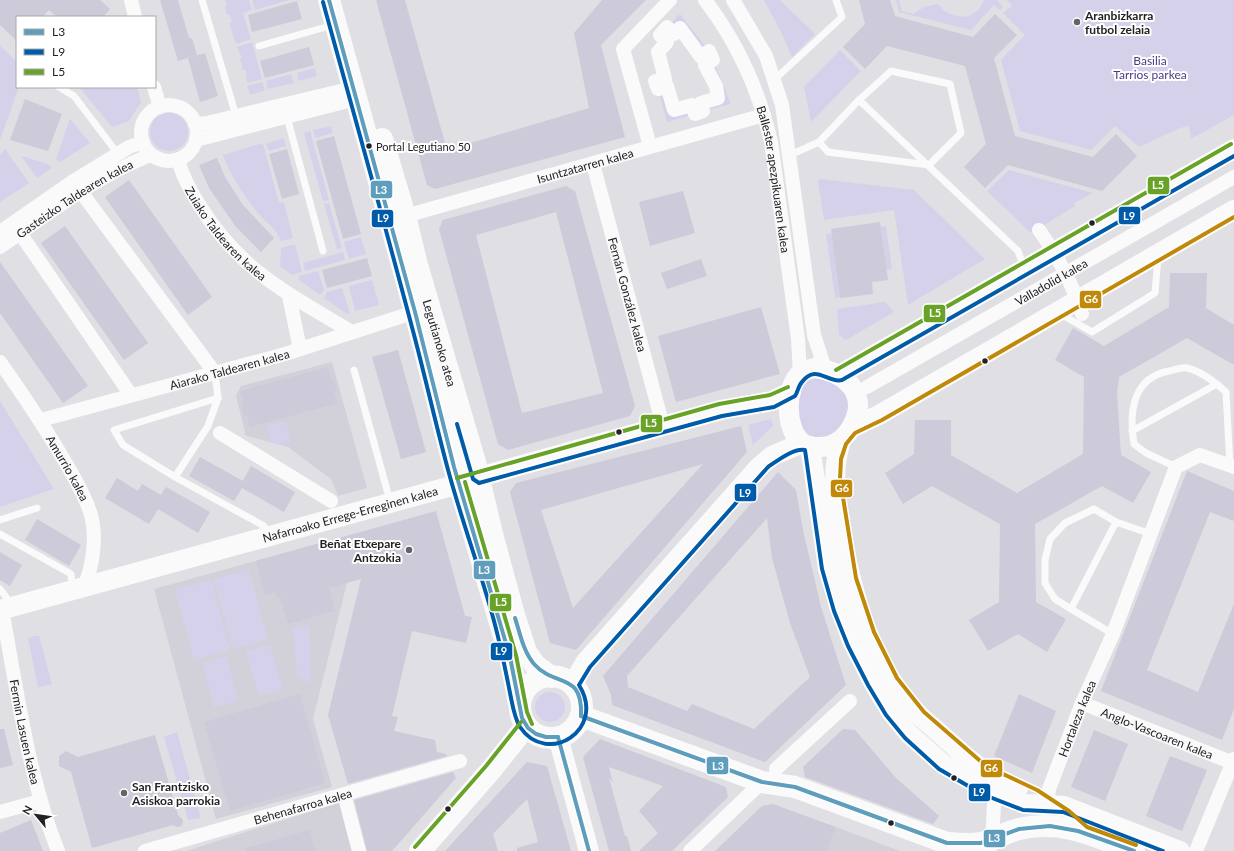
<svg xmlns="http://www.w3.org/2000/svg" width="1234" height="851" viewBox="0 0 1234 851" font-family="Lato,sans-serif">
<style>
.built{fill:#d2d1da}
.green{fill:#d6d1eb}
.building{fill:#cdcad9;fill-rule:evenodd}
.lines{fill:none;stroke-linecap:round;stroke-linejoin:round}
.lane{stroke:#fafafb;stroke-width:7}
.street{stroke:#fafafb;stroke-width:14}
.secondary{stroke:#fafafb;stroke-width:20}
.primary{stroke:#fafafb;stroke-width:22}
.bus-1-casing{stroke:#fff;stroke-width:7}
.bus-2-casing{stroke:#fff;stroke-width:7}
.bus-3-casing{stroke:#fff;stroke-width:7}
.bus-4-casing{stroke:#fff;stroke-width:7}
.bus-1{stroke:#5e9dbc;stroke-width:4}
.bus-2{stroke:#005ca8;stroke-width:4}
.bus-3{stroke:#68a227;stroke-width:4}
.bus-4{stroke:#c08909;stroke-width:4}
.poi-dot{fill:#646468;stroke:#fff;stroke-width:1.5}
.bus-dot{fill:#222225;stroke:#fff;stroke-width:1.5}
.labels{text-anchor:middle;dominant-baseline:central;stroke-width:4;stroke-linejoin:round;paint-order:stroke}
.bus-label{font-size:11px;fill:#222225;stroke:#fff;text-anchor:start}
.poi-label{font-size:12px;font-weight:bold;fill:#222225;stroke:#fff;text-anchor:start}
.park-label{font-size:12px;fill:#4d3984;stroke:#fff}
.street-label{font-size:12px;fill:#222225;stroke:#fff}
.line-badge{stroke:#fff;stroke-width:1.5}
.badge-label{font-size:11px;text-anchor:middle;font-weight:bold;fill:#fff}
</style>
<rect width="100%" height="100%" fill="#e0dfe4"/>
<g class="built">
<polygon points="332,362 367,488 338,496 331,479 288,447 244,435 245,432 236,396 241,386"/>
<polygon points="338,538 348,579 313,719 332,787 216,819 154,589"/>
<polygon points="341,802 355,851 187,851 214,842"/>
<polygon points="836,827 900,851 827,851"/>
</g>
<g class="green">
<polygon points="225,0 249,0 252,10 243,13 251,39 236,44 229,23 232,22 230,15 227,15 225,7 227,5"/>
<polygon points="252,0 289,0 255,10"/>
<polygon points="764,0 780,0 815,34 792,57 781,32"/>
<path d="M896,0H899L902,11L913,14L924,7L938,4C951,21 976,22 984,0H997L1003,7L1000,10L994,5L971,30L899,12Z"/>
<polygon points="1007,0 1234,0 1234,115 1191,139 1189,126 1180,128 1139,147 1115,126 1091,150 1020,131 1001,60 1025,35 1003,13 1012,6"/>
<polygon points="680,14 709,51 701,57 667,27"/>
<polygon points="252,42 262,79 247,83 246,70 243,70 240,59 242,58 237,47"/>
<polygon points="0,46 17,62 17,87 19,87 0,140"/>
<polygon points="840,50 861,71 811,122 804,87"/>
<polygon points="713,60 731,104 703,111 716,85"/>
<polygon points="315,68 317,76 299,81 297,73"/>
<polygon points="291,74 294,83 268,89 266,81"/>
<polygon points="262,82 265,90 250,95 247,86"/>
<polygon points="79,87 137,87 141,102 129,121 112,127"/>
<polygon points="658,89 674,110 695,114 667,122"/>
<circle cx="169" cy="132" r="19"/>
<polygon points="70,119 90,143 60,162 56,159"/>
<polygon points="331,126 333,133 315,138 313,130"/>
<polygon points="310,131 329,200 323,201 304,133"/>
<polygon points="283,138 286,146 269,151 266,144"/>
<path d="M263,143L279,203L284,202L293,238L281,241C277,228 265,222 257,212C243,194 231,177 223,155Z"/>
<polygon points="5,149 29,183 0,202 0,156"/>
<polygon points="23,156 50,165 52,168 37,178 22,157"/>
<polygon points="1009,170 1093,193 1074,203 1075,206 1031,233 987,191"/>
<polygon points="820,179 914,190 985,259 908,305 894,210 824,220 818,182"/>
<polygon points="329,203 342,248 337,249 324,204"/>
<polygon points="886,226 892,269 886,270 880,227"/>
<polygon points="832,233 840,297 835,298 826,234"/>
<polygon points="361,237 366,254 349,259 344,242"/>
<polygon points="295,244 302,272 292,275 280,266 281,248"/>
<polygon points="343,252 345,260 305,271 303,263"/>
<polygon points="318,271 324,290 320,295 299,280 299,276"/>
<polygon points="372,280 379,305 355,311 349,286"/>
<polygon points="342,288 350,313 347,314 324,298 327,292"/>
<polygon points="885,302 894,312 846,340 839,335 837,309"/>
<path d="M808,378C895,378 818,481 798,417C796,411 796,395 798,390C800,386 805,381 808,378Z"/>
<polygon points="0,401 54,489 0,507"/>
<polygon points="771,419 773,426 753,445 748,425"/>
<polygon points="286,421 291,442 280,445 271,442 267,426"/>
<polygon points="249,570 268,639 233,649 214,579"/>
<polygon points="211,580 230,650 194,660 175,590"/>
<polygon points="309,626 311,681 311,682 297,678 293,628"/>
<polygon points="34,636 39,636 52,684 38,687 28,638"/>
<polygon points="270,645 283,689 259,696 246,651"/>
<polygon points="226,656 238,701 214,707 202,663"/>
<circle cx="550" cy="707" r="15"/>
<polygon points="177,732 201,818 188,820 164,737"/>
</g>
<g class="building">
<polygon points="0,0 100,0 110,9 103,17 57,17 49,10 42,17 17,17 17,41 0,25"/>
<polygon points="160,0 178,0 189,38 192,38 197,55 178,61"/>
<polygon points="376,0 405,0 447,150 589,108 574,33 602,0 646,0 601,45 625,137 435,189 427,185"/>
<polygon points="859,0 890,0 895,16 973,37 995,14 1017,35 994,58 1015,136 1093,157 1116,134 1137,156 1102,191 1008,165 985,188 964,167 986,144 965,66 887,46 865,69 843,47 865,24"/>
<polygon points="297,1 302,19 252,32 248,15"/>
<polygon points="309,47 314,65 265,78 260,61"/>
<polygon points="205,53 218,96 200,102 188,58"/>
<polygon points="25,99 62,114 48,151 10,140"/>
<polygon points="334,136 361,234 343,239 316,141"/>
<polygon points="287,149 299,194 282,199 269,154"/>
<polygon points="217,158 225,177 243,205 274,238 261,252 236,227 209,188 199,165"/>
<polygon points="129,180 212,297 188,315 105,197"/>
<path d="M566,186L575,191L635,406L630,416L508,450L498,444L439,229L443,220ZM556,212L603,393L522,413L476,235Z"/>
<polygon points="683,191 695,233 650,246 639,202"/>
<polygon points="880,222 888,280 872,282 873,294 840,298 831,229"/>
<polygon points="65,226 148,343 124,360 41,243"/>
<polygon points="367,258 372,276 327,288 322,270"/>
<polygon points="701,259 707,276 667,289 661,273"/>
<polygon points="0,262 88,386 63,403 0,313"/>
<polygon points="1170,273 1207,273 1206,308 1234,325 1234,365 1187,338 1119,377 1117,393 1121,455 1151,472 1133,503 1102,486 1035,524 1036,602 1066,619 1047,652 1018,634 988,651 969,620 999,602 1000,524 932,486 903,504 885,473 914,454 915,420 951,420 951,455 1017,493 1083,454 1084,377 1055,360 1073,328 1104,346 1169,307"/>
<polygon points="761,307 780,374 676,402 658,336"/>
<polygon points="398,350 426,452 401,459 372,357"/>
<polygon points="328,367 331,379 334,378 337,390 334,391 338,403 250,427 247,415 244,416 241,403 244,403 240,391"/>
<path d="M741,426L747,452L576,650L550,643L510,492L516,483ZM703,464L573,608L541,510Z"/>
<polygon points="200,457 243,481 251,466 295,492 284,512 242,488 234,501 189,476"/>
<polygon points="1187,471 1234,491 1234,521 1210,512 1147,670 1198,692 1234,604 1234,709 1222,740 1101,691"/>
<path d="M778,472L796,490L803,530L821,607L846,685L765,762L612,705L611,695L603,676ZM767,518L772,558L790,623L810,677L754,729L692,704L687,711L628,687L627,676Z"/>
<polygon points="117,478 138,491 142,484 161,495 166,487 210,512 198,533 158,509 149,524 105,498"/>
<polygon points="436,511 465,616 472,617 466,643 412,631 392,716 398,717 394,731 435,740 437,752 446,754 447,756 348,784 328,715 361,579 329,588 335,611 288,624 280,597 277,598 276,592 265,595 256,561"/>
<polygon points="37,519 81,545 69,566 25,540"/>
<polygon points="0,552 22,565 10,586 0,580"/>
<polygon points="300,694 325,783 230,811 204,722"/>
<polygon points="1019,694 1056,711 1032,773 994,756"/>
<polygon points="0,729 4,729 13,765 0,768"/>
<polygon points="843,729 855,730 896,778 939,816 933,824 805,777 803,767"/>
<polygon points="1094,730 1128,744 1105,801 1071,787"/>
<polygon points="155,735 178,815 183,820 182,826 177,827 173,825 92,848 71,772 59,766 59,756 66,751 78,757"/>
<polygon points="600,739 726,787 728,797 672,851 639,851 658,833 639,811 663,786 609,767 613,783 609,778 625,836 627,836 631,851 609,851 583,757"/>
<polygon points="1170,756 1207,770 1182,831 1146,816"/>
<polygon points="527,762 547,766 571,851 517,851 517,848 538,842 527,799 493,834 498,851 445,851"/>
<polygon points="453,772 456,778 392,851 367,851 354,800"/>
<polygon points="773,804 836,827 827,851 715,851 762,806"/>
<polygon points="31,820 43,851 0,851 0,833"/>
<polygon points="309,830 315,851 246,851 246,848"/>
</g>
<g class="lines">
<g class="lane">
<polyline points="202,0 236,116"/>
<polyline points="259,46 333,25"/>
<polyline points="775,79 842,17 836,0"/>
<polyline points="59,87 74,96 118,154"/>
<polyline points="859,100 1018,251 1024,267"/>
<polyline points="287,117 323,251"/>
<polyline points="790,155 819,142 859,100 891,71 950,84 961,133 929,165 828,152 819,142"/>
<polyline points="1059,313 1092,332 1155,293 1158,257"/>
<polyline points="354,370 390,501"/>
<polyline points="215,373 218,398"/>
<polyline points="1132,431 1217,384"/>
<path d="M1176,467L1146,453L1134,444C1129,413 1132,378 1169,371C1174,370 1182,367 1187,368C1201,371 1216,383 1226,392L1230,466"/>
<polyline points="175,477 208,426 218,398 114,430 123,445 175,477 264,526 267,536"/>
<polyline points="0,520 37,508"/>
<polyline points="1116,522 1071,609 1055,599 1045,583 1045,560 1050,539 1065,523 1094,509 1116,522 1151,534"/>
<polyline points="0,534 71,574 72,588"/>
<polyline points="0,589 6,597 9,606"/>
<polyline points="1071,609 1113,634"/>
</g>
<g class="street">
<polyline points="131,0 135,17"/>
<path id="s1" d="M705,0C737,42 759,90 771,142L798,339L800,373"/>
<polyline points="733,0 766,56 782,105 814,335 825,369"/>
<polygon points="667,27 674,34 680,28 701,57 709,51 713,60 705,65 716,86 718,98 701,103 703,111 695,114 692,105 674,110 667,86 658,89 655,81 665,79 658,52 667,42 660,35"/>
<polyline points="154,87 160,107"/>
<circle cx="169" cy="133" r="28"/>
<polyline points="195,124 207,123 353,88"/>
<polyline points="196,140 356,99"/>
<polyline points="650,146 623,49 670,0"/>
<path id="s2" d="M178,160C183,178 192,194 202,209C241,271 291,296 352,332"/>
<path id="s3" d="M593,164L663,426"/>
<polyline points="81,192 215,373"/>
<path id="s4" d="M405,216L764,115"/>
<path d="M1039,230C1057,255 1073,285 1082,314"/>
<polyline points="0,232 72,182 129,147 143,142"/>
<polyline points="20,233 131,395"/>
<path id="s5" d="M0,247C45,216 100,174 151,155"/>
<polyline points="289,296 300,349"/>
<path id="s6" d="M0,362C24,396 46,429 67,465C76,481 86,497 91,515C97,537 93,566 84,587"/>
<path id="s7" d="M867,387L1234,177"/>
<path id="s8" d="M41,420L285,354L415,312"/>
<polyline points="220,433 331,501"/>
<path id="s9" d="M2,610C17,689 28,777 58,851"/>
<path id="s10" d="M1082,703L1233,763"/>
<polyline points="776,769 850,701"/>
<polyline points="344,794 359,851"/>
<path id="s11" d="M1047,804L1049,789L1082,703L1113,634L1176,467L1200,455L1234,467"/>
<polyline points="0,812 40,801"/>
<polyline points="992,845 995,784"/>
<path id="s12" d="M145,851L460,761"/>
<polyline points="690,851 762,782"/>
<polyline points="1196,851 1234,759"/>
</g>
<g class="secondary">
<path d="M815,368C843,371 868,392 854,422C847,438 835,448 817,447C812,447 806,446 802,443C785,430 784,387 801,373C805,370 811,369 815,368Z"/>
<polyline points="839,375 1234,149"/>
<polyline points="851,428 879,415 1234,210"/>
<path d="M841,441C830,475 837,502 842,536C854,601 872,669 921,717C929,724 938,731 946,739C972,762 985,774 1018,788"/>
<polyline points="810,446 828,568 840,609 853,643 873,682 891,712 909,734 943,764 984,788 1025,804 1064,806 1180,851"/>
<polyline points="479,477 721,410 772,401 791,392"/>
<path id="s13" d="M0,610L459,484"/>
<polyline points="572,685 585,663 759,467 772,456 802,443"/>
<polyline points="558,737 589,851"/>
</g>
<g class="primary">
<polyline points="329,0 415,312 454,467 510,657 520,709"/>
<path id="s14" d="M382,139L405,216L417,265L475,462L492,534L514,615L526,652L535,665L551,677"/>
<circle cx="551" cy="707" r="31"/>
<path d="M581,716L762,782L795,787L947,843C959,844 970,845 981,843C994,840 1006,832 1019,829C1063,819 1094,836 1134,851"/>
<polyline points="420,851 491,770 526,726"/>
</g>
<defs>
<g id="bus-1">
<polyline points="329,0 415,312 454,467 510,657 522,718 528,728 536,734 546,737 558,737"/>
<path d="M515,618C520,633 523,651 534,664C555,688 583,671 581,716"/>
<polyline points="581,716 762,782 795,787 947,843 981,843 1019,829 1050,826 1078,831 1134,851"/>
<polyline points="558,737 589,851"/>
</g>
<g id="bus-2">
<path d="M323,2C353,111 384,221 413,331C425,376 435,421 447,466C461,519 480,569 494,621C501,647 506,672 511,698C513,708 515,719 520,727C547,767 607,730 579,685L590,667L768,467C777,461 793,448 805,450L822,569L834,611L848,646L868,685L886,715L905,738L939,769L982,794L1023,810L1063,812L1163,851"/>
<path d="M457,424L473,479L479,483L722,416L774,407L795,396C798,392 798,386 802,382C816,363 828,384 842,380L1234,156"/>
</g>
<g id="bus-3">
<polyline points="836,370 1231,144"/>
<polyline points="457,478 719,404 770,395 788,387"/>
<polyline points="465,482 516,655 527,712 532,724"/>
<polyline points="415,847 486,766 521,722"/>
</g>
<polyline id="bus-4" points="1136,845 1087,827 1069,811 1037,790 986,766 924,712 897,678 874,632 856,578 840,479 841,459 846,444 855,433 882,420 1234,217"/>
</defs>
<use href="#bus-1" class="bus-1-casing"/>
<use href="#bus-2" class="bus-2-casing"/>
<use href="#bus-3" class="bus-3-casing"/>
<use href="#bus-4" class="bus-4-casing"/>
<use href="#bus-1" class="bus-1"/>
<use href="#bus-2" class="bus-2"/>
<use href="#bus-3" class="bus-3"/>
<use href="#bus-4" class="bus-4"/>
</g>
<g class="poi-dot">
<circle cx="1077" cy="22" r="4"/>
<circle cx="409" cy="550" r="4"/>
<circle cx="124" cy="793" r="4"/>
</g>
<g class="bus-dot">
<circle cx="369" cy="146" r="3.5"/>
<circle cx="1092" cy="223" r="3.5"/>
<circle cx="985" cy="361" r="3.5"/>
<circle cx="619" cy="432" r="3.5"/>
<circle cx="954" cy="778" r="3.5"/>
<circle cx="448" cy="809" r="3.5"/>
<circle cx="891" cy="823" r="3.5"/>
</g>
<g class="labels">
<g class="bus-label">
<text x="376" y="146">Portal Legutiano 50</text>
</g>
<g class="poi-label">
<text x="1085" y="15">Aranbizkarra<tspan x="1085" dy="14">futbol zelaia</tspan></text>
<text x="401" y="543" text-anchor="end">Beñat Etxepare<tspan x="401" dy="14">Antzokia</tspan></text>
<text x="132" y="786">San Frantzisko<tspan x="132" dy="14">Asiskoa parrokia</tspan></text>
</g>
<g class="park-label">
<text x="1150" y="60">Basilia<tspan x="1150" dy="14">Tarrios parkea</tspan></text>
</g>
<g class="street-label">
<text stroke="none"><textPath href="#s4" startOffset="187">Isuntzatarren kalea</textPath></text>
<text stroke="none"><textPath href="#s1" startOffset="195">Ballester apezpikuaren kalea</textPath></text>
<text stroke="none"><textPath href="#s5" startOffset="89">Gasteizko Taldearen kalea</textPath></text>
<text stroke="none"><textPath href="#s2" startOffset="89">Zuiako Taldearen kalea</textPath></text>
<text stroke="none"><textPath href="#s7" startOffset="212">Valladolid kalea</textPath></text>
<text stroke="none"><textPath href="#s3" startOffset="135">Fernán González kalea</textPath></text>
<text stroke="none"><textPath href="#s14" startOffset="212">Legutianoko atea</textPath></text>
<text stroke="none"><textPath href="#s8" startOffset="195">Aiarako Taldearen kalea</textPath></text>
<text stroke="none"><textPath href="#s6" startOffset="126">Amurrio kalea</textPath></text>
<text stroke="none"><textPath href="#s13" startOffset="363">Nafarroako Errege-Erreginen kalea</textPath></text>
<text stroke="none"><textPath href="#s11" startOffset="91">Hortaleza kalea</textPath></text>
<text stroke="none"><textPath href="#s9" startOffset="124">Fermin Lasuen kalea</textPath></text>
<text stroke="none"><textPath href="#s10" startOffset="81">Anglo-Vascoaren kalea</textPath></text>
<text stroke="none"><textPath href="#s12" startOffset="164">Behenafarroa kalea</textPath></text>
</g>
</g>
<g class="line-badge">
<rect x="1147" y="176" width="23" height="19" rx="4" fill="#68a227"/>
<rect x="370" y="180" width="23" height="19" rx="4" fill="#5e9dbc"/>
<rect x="1118" y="206" width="23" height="19" rx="4" fill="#005ca8"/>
<rect x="371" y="209" width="23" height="19" rx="4" fill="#005ca8"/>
<rect x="1079" y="290" width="23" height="19" rx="4" fill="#c08909"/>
<rect x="923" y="304" width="23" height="19" rx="4" fill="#68a227"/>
<rect x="640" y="414" width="23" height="19" rx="4" fill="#68a227"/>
<rect x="830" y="479" width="23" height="19" rx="4" fill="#c08909"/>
<rect x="734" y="483" width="23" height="19" rx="4" fill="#005ca8"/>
<rect x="473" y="560" width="23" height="20" rx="4" fill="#5e9dbc"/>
<rect x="489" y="593" width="23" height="19" rx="4" fill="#68a227"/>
<rect x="490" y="642" width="23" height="19" rx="4" fill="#005ca8"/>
<rect x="706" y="756" width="23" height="19" rx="4" fill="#5e9dbc"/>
<rect x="980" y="759" width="23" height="19" rx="4" fill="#c08909"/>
<rect x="968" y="783" width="23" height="19" rx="4" fill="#005ca8"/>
<rect x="983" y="829" width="23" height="19" rx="4" fill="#5e9dbc"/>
</g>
<g class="badge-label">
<text x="1158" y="189">L5</text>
<text x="381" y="194">L3</text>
<text x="1129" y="220">L9</text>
<text x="383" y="222">L9</text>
<text x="1091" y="303">G6</text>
<text x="935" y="317">L5</text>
<text x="651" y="427">L5</text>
<text x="842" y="492">G6</text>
<text x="745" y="497">L9</text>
<text x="484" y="574">L3</text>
<text x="501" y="606">L5</text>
<text x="501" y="655">L9</text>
<text x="718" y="770">L3</text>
<text x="991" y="772">G6</text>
<text x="979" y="796">L9</text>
<text x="994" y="842">L3</text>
</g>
<rect x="16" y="16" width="140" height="72" fill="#ffffff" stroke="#a7a7a8"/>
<rect x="24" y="29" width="20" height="6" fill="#5e9dbc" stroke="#a7a7a8"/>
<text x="52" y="36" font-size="12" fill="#222225">L3</text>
<rect x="24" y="49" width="20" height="6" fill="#005ca8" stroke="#a7a7a8"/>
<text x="52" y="56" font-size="12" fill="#222225">L9</text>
<rect x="24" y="69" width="20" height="6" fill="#68a227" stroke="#a7a7a8"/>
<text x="52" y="76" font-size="12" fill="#222225">L5</text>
<g transform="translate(36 815) rotate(299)" stroke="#ffffff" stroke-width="3" paint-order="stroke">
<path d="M0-3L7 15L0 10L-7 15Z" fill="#222225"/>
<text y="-6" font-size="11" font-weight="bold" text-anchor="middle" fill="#222225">N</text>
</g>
</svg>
